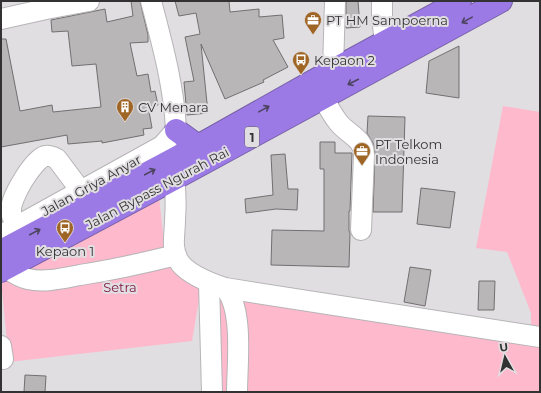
<svg xmlns="http://www.w3.org/2000/svg" width="541" height="393" viewBox="0 0 541 393" font-family="Montserrat,sans-serif">
<style>
.green{fill:#feb9cd}
.building{fill:#b9b6b8;stroke:#726f71}
.lines{fill:none;stroke-linecap:round;stroke-linejoin:round}
.minor-casing{stroke:#b6b4b7;stroke-width:22}
.highway-casing{stroke:#7761a7;stroke-width:24}
.minor{stroke:#fff;stroke-width:20}
.highway{stroke:#9c7ae6;stroke-width:22}
.oneway{stroke:#4d4460}
.labels{text-anchor:middle;dominant-baseline:central;stroke-width:4;stroke-linejoin:round;paint-order:stroke}
.shield{fill:#e1dee1;stroke:#676667;stroke-width:1}
.shield-label{font-size:12px;font-weight:bold;fill:#333233}
.poi-label{font-size:13px;fill:#333233;stroke:#e1dee1;text-anchor:start}
.street-label{font-size:13px;fill:#333233;stroke:#e1dee1}
.park-label{font-size:13px;fill:#811a46;stroke:#e1dee1}
</style>
<rect width="100%" height="100%" fill="#e1dee1"/>
<polygon class="green" points="503,106 540,112 540,392 204,392 201,288 192,341 9,362 1,280 159,197 164,242 201,285 531,339 531,313 507,252 476,248"/>
<g class="building">
<polygon points="131,1 140,1 148,35 148,42 130,43 137,76 148,74 151,92 155,91 158,105 148,106 152,128 143,129 144,135 102,143 102,141 68,144 67,135 1,147 1,39 6,39 20,111 52,105 53,112 101,107 96,64 72,66 68,31 52,32 51,20 105,9 107,22 133,16"/>
<polygon points="175,1 229,1 230,12 259,9 259,17 282,15 284,38 273,40 288,67 263,80 264,82 225,99 201,44 208,113 187,115 184,82 194,81 185,37 200,34 196,13 179,16"/>
<polygon points="346,1 358,1 360,27 346,28"/>
<polygon points="459,46 459,98 426,93 429,61"/>
<polygon points="368,116 405,117 402,212 373,212 375,154 374,145 367,133"/>
<polygon points="320,142 335,142 335,153 352,153 350,211 349,211 349,231 350,233 349,267 271,265 272,230 324,231 324,169 320,169"/>
<polygon points="285,154 288,189 298,189 297,210 276,209 246,213 245,199 273,195 271,155"/>
<polygon points="421,188 455,192 450,228 417,224"/>
<polygon points="410,267 431,270 425,306 404,302"/>
<polygon points="479,281 495,281 494,310 478,310"/>
<polygon points="25,375 46,376 45,392 24,392"/>
</g>
<g class="lines">
<defs>
<g id="minor">
<polyline points="382,1 382,18 385,42"/>
<polyline points="1,19 46,9 89,1"/>
<polyline points="333,70 335,1"/>
<path d="M323,97C327,105 332,114 338,122C347,134 364,138 364,155L361,230"/>
<path d="M174,179C176,193 176,206 175,220C175,233 171,248 178,260C186,274 210,283 225,288L540,337"/>
<path d="M17,226C15,222 11,216 11,211C10,198 33,160 45,156C50,155 53,157 57,159L81,191"/>
<path d="M1,235L162,146L176,130C174,86 162,43 151,1"/>
<path d="M7,268C13,273 20,277 28,279C44,283 64,278 80,275C112,270 144,263 176,255"/>
<polyline points="209,283 212,392"/>
<path d="M225,288C244,309 237,365 237,392"/>
<polyline points="1,346 3,359"/>
</g>
<g id="highway">
<polyline points="176,130 198,146"/>
<polyline points="1,251 198,146 333,70 460,1"/>
<polyline points="1,271 174,179 501,1"/>
</g>
</defs>
<use href="#minor" class="minor-casing"/>
<use href="#highway" class="highway-casing"/>
<use href="#minor" class="minor"/>
<use href="#highway" class="highway"/>
</g>
<defs><path id="oneway-shaft" d="M-6 0H5M1.5-3L5.5 0L1.5 3" fill="none" stroke-width="1.6" stroke-linecap="round" stroke-linejoin="round"/></defs>
<g class="oneway">
<use href="#oneway-shaft" transform="translate(467 20) rotate(151)"/>
<use href="#oneway-shaft" transform="translate(353 82) rotate(153)"/>
<use href="#oneway-shaft" transform="translate(264 109) rotate(-29)"/>
<use href="#oneway-shaft" transform="translate(150 172) rotate(-28)"/>
<use href="#oneway-shaft" transform="translate(35 232) rotate(-28)"/>
</g>
<defs>
<symbol id="office-pin" viewBox="-11 -11 22 30"><path d="M0 17L-7.5 6A9.5 9.5 0 1 1 7.5 6Z" fill="#9f6524" stroke="#e1dee1"/><path d="M-6-3h4V-5.5h4V-3h4V5H-6ZM-1-4.5V-3h2v-1.5ZM-6 0V1H6V0Z" fill="#fff"/></symbol>
<symbol id="bus-pin" viewBox="-11 -11 22 30"><path d="M0 17L-7.5 6A9.5 9.5 0 1 1 7.5 6Z" fill="#9f6524" stroke="#e1dee1"/><path d="M-5-6H5V4H4V6H2V4H-2V6H-4V4H-5ZM-3.5-4V0h7V-4ZM-3.5 1.2v1.5H-2V1.2ZM2 1.2v1.5H3.5V1.2Z" fill="#fff"/></symbol>
<symbol id="building-pin" viewBox="-11 -11 22 30"><path d="M0 17L-7.5 6A9.5 9.5 0 1 1 7.5 6Z" fill="#9f6524" stroke="#e1dee1"/><path d="M-4-6H4V6H1V3H-1V6H-4ZM-2.5-4.3h1.7v1.8h-1.7ZM.8-4.3h1.7v1.8H.8ZM-2.5-1h1.7V.8h-1.7ZM.8-1h1.7V.8H.8Z" fill="#fff"/></symbol>
</defs>
<g fill-rule="evenodd">
<use href="#office-pin" x="303" y="10" width="20" height="27"/>
<use href="#bus-pin" x="291" y="50" width="20" height="27"/>
<use href="#building-pin" x="115" y="97" width="20" height="27"/>
<use href="#office-pin" x="352" y="141" width="20" height="27"/>
<use href="#bus-pin" x="55" y="218" width="20" height="27"/>
</g>
<g class="labels">
<rect class="shield" x="245" y="127" width="14" height="20" rx="3"/>
<g class="shield-label">
<text x="252" y="137">1</text>
</g>
<g class="poi-label">
<text x="326" y="20">PT HM Sampoerna</text>
<text x="314" y="60">Kepaon 2</text>
<text x="138" y="107">CV Menara</text>
<text x="375" y="144">PT Telkom<tspan x="375" dy="15">Indonesia</tspan></text>
<text x="65" y="251" text-anchor="middle">Kepaon 1</text>
</g>
<g class="street-label">
<text transform="translate(91 185) rotate(-29)">Jalan Griya Anyar</text>
<text transform="translate(157 188) rotate(-28)">Jalan Bypass Ngurah Rai</text>
</g>
<g class="park-label">
<text x="120" y="287">Setra</text>
</g>
</g>
<rect width="541" height="393" fill="none" stroke="#333233" stroke-width="4"/>
<g transform="translate(505 357) rotate(352)" stroke="#e1dee1" stroke-width="3" paint-order="stroke">
<path d="M0-3L7 15L0 10L-7 15Z" fill="#333233"/>
<text y="-6" font-size="11" font-weight="bold" text-anchor="middle" fill="#333233">U</text>
</g>
</svg>
